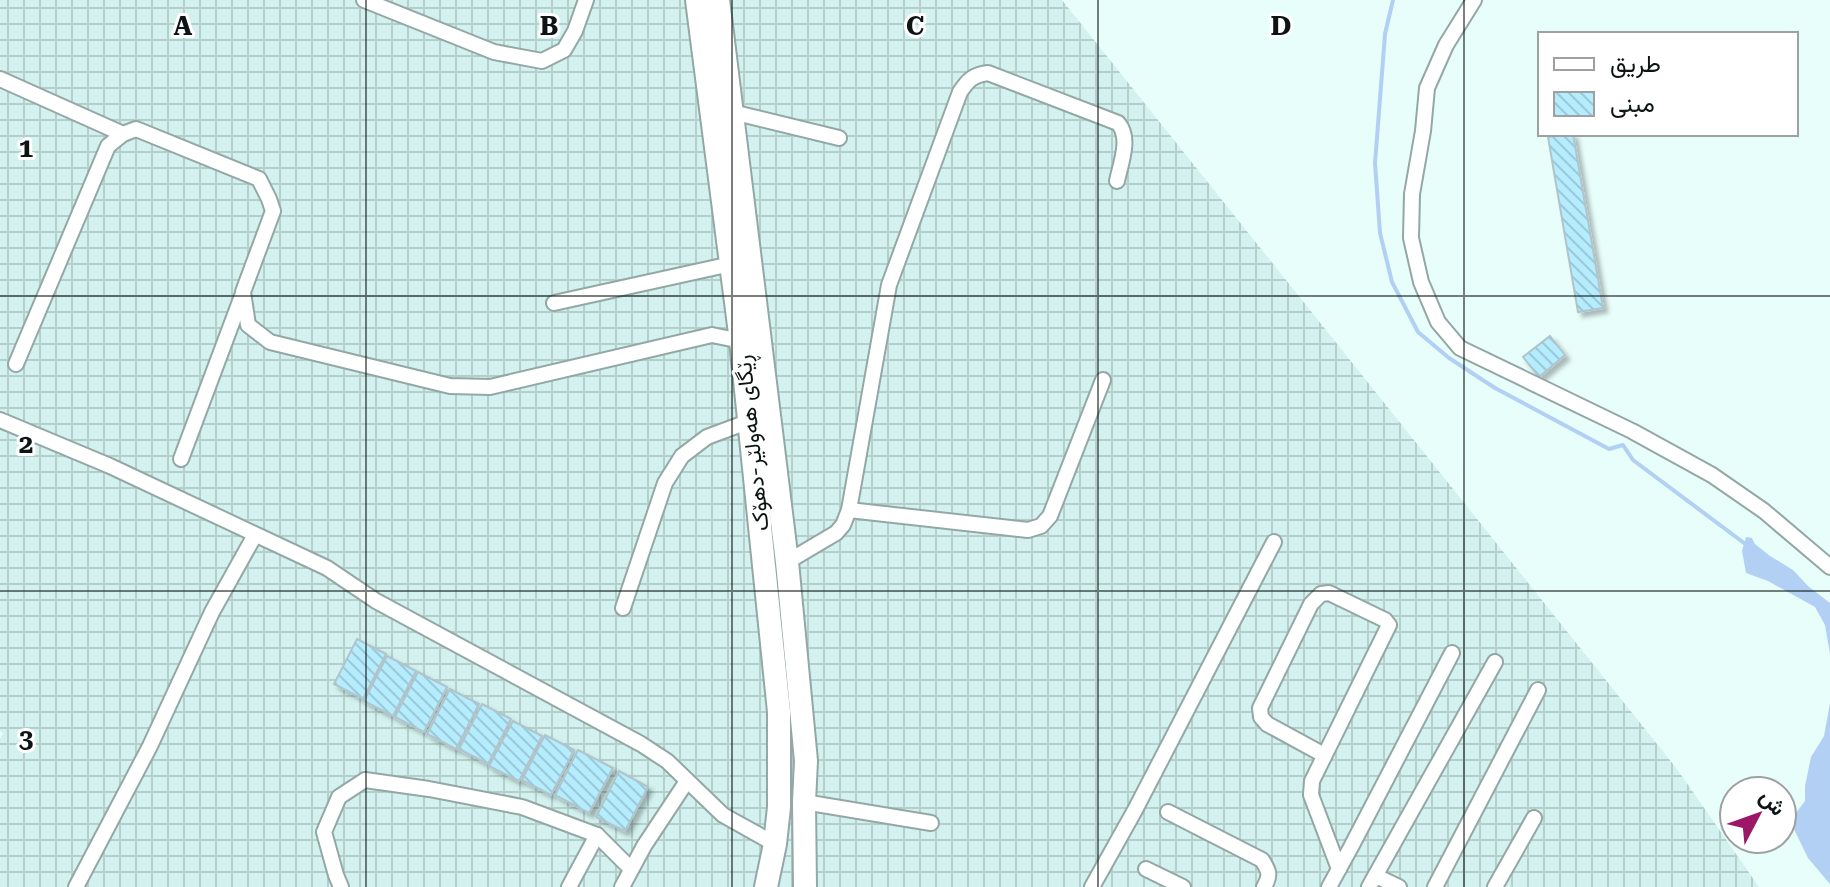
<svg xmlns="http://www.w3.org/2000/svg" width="1830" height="887" viewBox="0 0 1830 887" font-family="'Roboto Serif',Vazirmatn,serif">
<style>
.industrial{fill:url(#industrial-grid)}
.water{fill:#b1d0f4}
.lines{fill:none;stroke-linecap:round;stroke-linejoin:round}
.stream{stroke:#b1d0f4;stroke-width:4}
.building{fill:url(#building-back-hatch);stroke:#b0c4cb;stroke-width:2;filter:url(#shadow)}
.minor-casing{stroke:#93a8a5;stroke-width:18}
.highway-casing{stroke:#93a8a5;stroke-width:26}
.minor{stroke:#fff;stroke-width:14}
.highway{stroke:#fff;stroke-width:22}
.grid{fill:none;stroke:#0d1514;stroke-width:2;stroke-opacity:0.55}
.labels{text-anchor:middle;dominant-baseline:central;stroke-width:6;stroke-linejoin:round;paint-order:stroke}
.street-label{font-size:22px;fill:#0d1514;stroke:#fff}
.grid-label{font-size:26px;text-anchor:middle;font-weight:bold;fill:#0d1514;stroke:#fff;stroke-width:6;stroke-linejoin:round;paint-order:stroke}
</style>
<defs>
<pattern id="industrial-grid" width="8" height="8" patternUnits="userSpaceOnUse" patternTransform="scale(2)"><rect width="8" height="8" fill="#d3f2ef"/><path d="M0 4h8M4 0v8" fill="none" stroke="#b4cfcc"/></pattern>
<pattern id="building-back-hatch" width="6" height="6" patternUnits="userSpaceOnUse" patternTransform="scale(2)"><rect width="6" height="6" fill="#b5ecfe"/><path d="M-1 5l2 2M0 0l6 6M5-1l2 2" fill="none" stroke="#9acad9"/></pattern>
<filter id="shadow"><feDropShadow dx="4.5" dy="4.5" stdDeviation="2" flood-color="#0004"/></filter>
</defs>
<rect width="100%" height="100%" fill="#e8fefb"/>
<polygon class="industrial" points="0,0 1062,0 1677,769 1759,887 0,887 0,739 3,733 0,731"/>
<g class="water">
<polygon points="1746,537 1752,538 1755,544 1770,556 1793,570 1808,586 1830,603 1830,654 1825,625 1815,607 1768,581 1746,573 1742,551"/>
<polygon points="1830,703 1830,884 1808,858 1790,821 1805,801 1805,786 1811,757 1824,736"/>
</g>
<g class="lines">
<polyline class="stream" points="1393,0 1385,34 1375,163 1380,233 1392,282 1418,332 1449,358 1495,388 1609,449 1623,445 1633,460 1744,543"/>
</g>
<g class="building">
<polygon points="1564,134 1573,134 1603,308 1578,312 1548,137"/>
<polygon points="1550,336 1565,355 1539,377 1523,357"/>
<polygon points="357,639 386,654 363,699 334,684"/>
<polygon points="387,656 416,671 393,716 364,701"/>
<polygon points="418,672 447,687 424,732 395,717"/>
<polygon points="450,689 479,704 456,749 427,734"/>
<polygon points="482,704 511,719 488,764 459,749"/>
<polygon points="513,721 542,736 519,781 489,766"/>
<polygon points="545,735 574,750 551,795 522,780"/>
<polygon points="578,750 613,768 589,813 555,795"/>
<polygon points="619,771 648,787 625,831 596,817"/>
</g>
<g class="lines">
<defs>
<g id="minor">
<polyline points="364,0 494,52 542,61 564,50 575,31 586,0"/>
<polyline points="1474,0 1446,45 1427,88 1423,131 1412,194 1411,238 1421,282 1438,322 1460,348 1632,431 1712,475 1764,511 1830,567"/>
<polyline points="0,79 123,134"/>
<polyline points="732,112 839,138"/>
<polyline points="554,303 731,264"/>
<polyline points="16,364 108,146 123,134 136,129 259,179 269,199 273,211 243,292 248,325 270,342 450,386 490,387 712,335 741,341"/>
<polyline points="0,420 110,466 327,568 376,601 641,744 667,761 723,815 775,844"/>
<polyline points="181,459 242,296"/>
<polyline points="849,510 1028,530 1041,526 1050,516 1103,380"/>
<path d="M787,562L836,533L843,525L849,510L889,285L960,92C968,80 973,75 988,73L1118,123C1131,138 1121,162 1117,181"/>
<polyline points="623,608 665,483 682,456 707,437 750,421"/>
<polyline points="1324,755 1267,724 1261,717 1260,708 1311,604 1321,594 1329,593 1385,620 1389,625 1312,781 1311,795 1339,869"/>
<polyline points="804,802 931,823"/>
<path d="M1168,812L1262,860C1269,871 1271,875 1264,887"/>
<polyline points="1146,869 1183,887"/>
<polyline points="1376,876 1399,887"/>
<polyline points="76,887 150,746 212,612 255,535"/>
<polyline points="341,887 336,875 324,832 339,797 365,780 429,789 522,807 597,835 631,869"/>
<polyline points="569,887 597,835"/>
<polyline points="622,887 644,846 687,781"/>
<polyline points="1092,887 1135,810 1274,542"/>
<polyline points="1329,887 1351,847 1452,653"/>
<polyline points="1369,887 1495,662"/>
<polyline points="1435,887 1538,690"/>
<polyline points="1495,887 1534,818"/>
</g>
<g id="highway">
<polyline points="697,0 741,341 779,712 779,807 775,844 766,887"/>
<polyline points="718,0 787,562 806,761 804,802 805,887"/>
</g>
</defs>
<use href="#minor" class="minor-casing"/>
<use href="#highway" class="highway-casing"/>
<use href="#minor" class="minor"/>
<use href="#highway" class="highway"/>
</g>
<path class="grid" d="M366,0V887M732,0V887M1098,0V887M1464,0V887M0,296H1830M0,591H1830"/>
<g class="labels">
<g class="street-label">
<text transform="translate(752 443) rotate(-96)">ڕێگای هەولێر-دهۆک</text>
</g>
</g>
<g class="grid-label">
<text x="183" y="35">A</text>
<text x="549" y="35">B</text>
<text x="915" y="35">C</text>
<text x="1281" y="35">D</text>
<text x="26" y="157">1</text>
<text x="26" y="453">2</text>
<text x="26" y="748">3</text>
</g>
<rect x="1538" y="32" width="260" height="104" fill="#ffffff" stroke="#9ea1a1" stroke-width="2"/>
<rect x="1554" y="58" width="40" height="12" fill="#ffffff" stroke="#9ea1a1" stroke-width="2"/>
<text x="1610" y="72" font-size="24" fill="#0d1514">طريق</text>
<rect x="1554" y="92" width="40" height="24" fill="url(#building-back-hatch)" stroke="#9ea1a1" stroke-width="2"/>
<text x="1610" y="112" font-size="24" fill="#0d1514">مبنى</text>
<g transform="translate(1758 815) rotate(49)"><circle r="38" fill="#ffffff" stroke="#9ea1a1" stroke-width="2"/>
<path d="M0-6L14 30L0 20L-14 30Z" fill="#9d1768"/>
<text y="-12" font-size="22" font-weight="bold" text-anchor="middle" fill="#0d1514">ش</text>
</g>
</svg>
